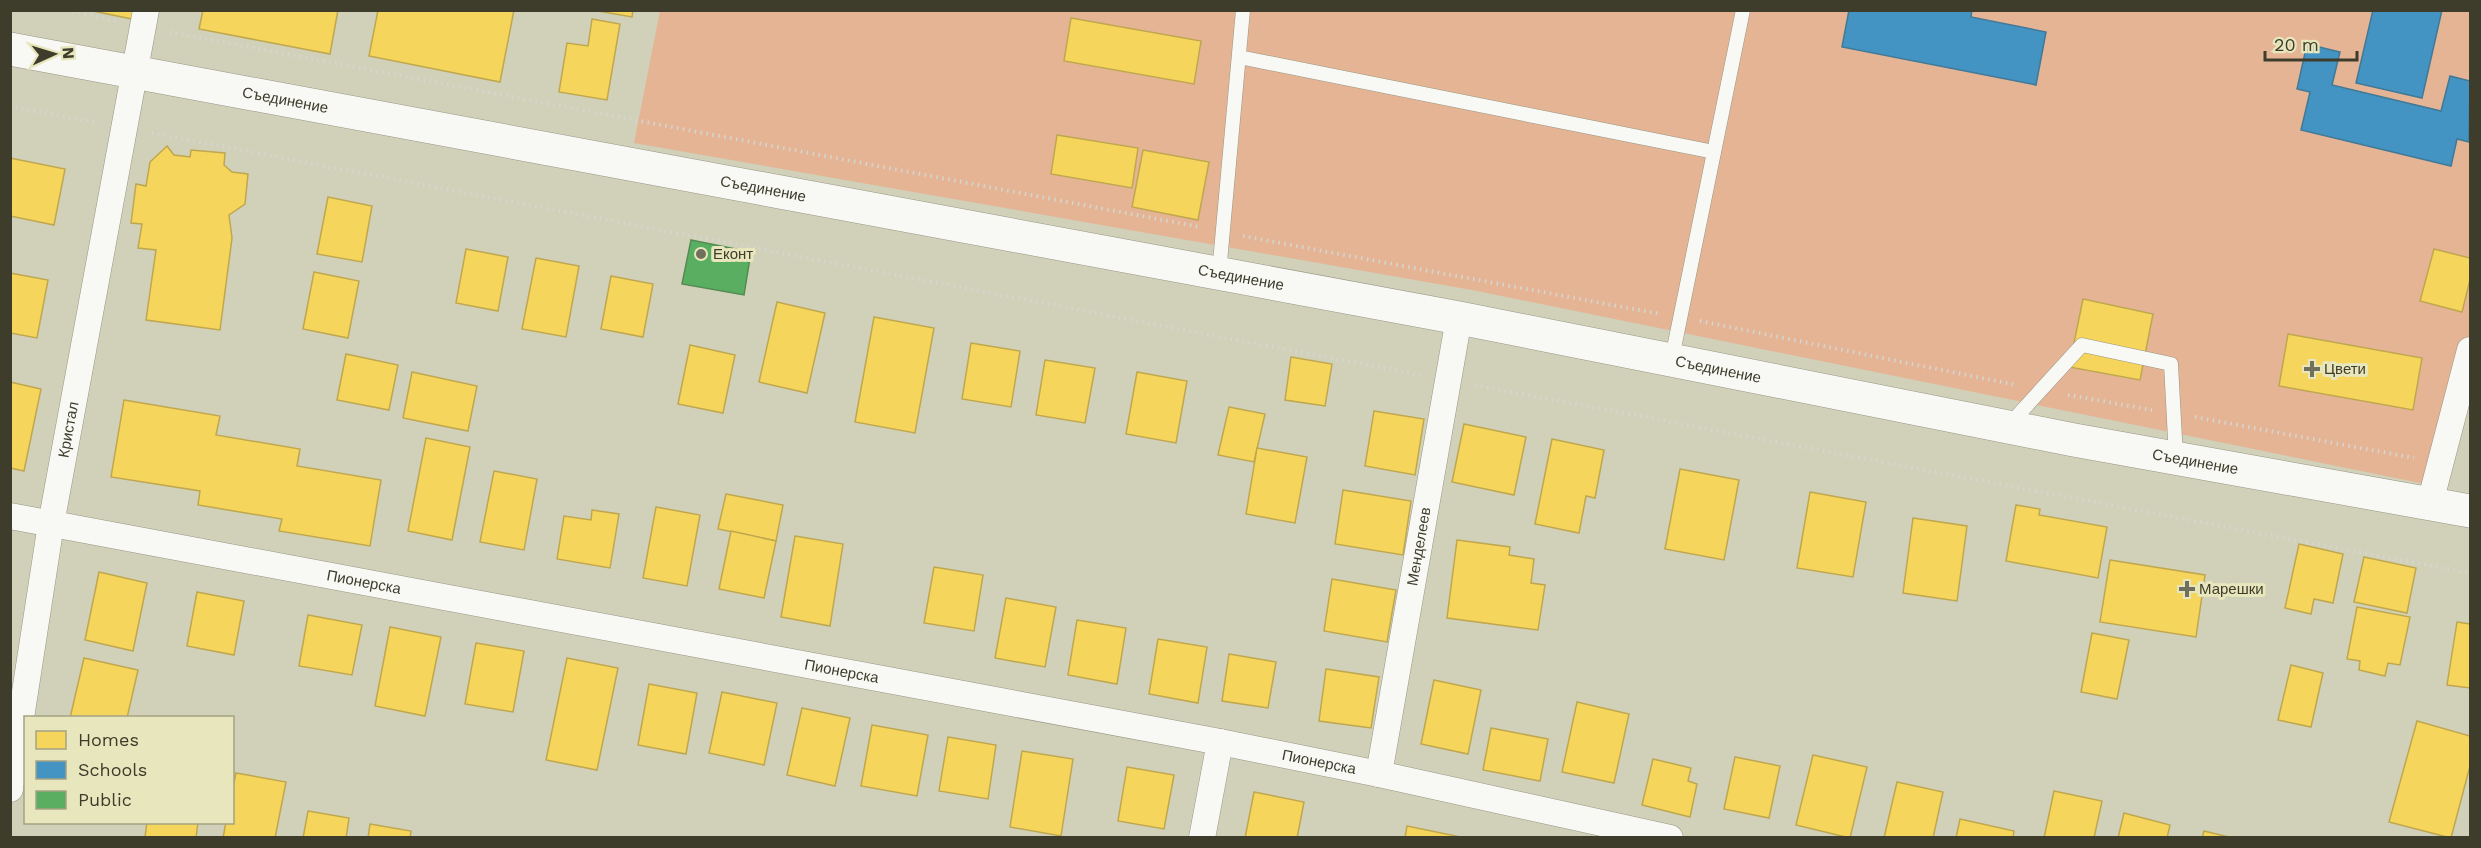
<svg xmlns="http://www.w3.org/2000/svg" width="2481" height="848" viewBox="0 0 2481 848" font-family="'Work Sans',sans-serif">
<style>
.green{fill:#e4b495}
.homes{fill:#f6d55c;stroke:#bfa74e;stroke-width:1.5}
.schools{fill:#4393c3;stroke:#427996;stroke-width:1.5}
.public{fill:#5aae61;stroke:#528c51;stroke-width:1.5}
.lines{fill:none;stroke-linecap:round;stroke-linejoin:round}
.service-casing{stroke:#979684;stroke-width:15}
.minor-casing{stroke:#979684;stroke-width:27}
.tertiary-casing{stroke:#979684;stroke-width:34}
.path{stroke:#d6d6cf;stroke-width:4;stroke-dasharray:1.5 4.5;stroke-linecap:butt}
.service{stroke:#f8f8f4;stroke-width:14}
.minor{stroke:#f8f8f4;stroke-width:26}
.tertiary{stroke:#f8f8f4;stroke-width:33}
.poi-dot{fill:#71705d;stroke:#e8e6bc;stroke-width:2}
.labels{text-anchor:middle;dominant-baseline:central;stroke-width:6;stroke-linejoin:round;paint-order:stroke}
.street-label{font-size:15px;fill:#3e3d2c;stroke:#e8e6bc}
.poi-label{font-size:15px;fill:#3e3d2c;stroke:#e8e6bc;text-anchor:start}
</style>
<rect width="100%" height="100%" fill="#d1d0b9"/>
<polygon class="green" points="660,11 2470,11 2470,357 2440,487 1472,290 634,143"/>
<g class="homes">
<polygon points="88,10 139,10 137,20"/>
<polygon points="203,10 338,10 330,54 199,29"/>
<polygon points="378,10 514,10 500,82 369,56"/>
<polygon points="592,10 633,10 632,17"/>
<polygon points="1071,18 1201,41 1194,84 1064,61"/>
<polygon points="592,19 620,24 607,100 559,92 567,43 588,46"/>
<polygon points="1057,135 1138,148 1132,188 1051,174"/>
<polygon points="167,146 174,155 190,157 191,150 225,153 224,165 232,172 248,174 245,204 229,215 232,238 220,330 146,320 156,250 138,248 142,224 131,223 136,184 146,186 150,162"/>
<polygon points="1143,150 1209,162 1198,220 1132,207"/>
<polygon points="10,158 65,169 54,225 10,216"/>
<polygon points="328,197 372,206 362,262 317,254"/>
<polygon points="466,249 508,257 498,311 456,303"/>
<polygon points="2434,249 2470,258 2470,280 2462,312 2420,301"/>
<polygon points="536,258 579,266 566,337 522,329"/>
<polygon points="314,272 359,281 348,338 303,329"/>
<polygon points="10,273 48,280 37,338 10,333"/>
<polygon points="611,276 653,284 643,337 601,329"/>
<polygon points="2083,299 2153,314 2140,380 2069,367"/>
<polygon points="777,302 825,313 807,393 759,382"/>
<polygon points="874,317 934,328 915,433 855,422"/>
<polygon points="2288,334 2422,358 2413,410 2279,386"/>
<polygon points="971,343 1020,351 1011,407 962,399"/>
<polygon points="690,345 735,355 723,413 678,404"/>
<polygon points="346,354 398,365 389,410 337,400"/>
<polygon points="1291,357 1332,364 1325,406 1285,400"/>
<polygon points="1045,360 1095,368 1085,423 1036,415"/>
<polygon points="412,372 477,386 468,431 403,418"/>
<polygon points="1137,372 1187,381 1176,443 1126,434"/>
<polygon points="10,382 41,389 24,471 10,468"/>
<polygon points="124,400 220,416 216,435 300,449 297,466 381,480 370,546 279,531 282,519 198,505 200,491 111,477"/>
<polygon points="1229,407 1265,414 1254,462 1218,455"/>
<polygon points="1374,411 1424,419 1415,475 1365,466"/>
<polygon points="1464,424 1526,437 1514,495 1452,482"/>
<polygon points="426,438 470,447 452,540 408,531"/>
<polygon points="1552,439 1604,450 1595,498 1586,496 1579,533 1535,524"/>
<polygon points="1257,448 1307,457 1295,523 1246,514"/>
<polygon points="1680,469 1739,480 1724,560 1665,549"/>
<polygon points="494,471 537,479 524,550 480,542"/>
<polygon points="1343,490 1411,501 1403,555 1335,544"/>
<polygon points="1810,492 1866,502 1853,577 1797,568"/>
<polygon points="726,494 783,505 776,541 718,529"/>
<polygon points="2016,505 2040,509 2039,515 2107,527 2098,578 2006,561"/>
<polygon points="656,507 700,515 687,586 643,578"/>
<polygon points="592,510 619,514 610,568 557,559 564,516 591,520"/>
<polygon points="1913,518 1967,526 1957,601 1903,593"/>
<polygon points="731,531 776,541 764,598 719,589"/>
<polygon points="795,536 843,544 830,626 781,617"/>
<polygon points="1457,540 1510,547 1509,555 1534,559 1531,583 1545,585 1538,630 1447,618"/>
<polygon points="2299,544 2343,554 2333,603 2314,599 2311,614 2285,608"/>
<polygon points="2364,557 2416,568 2407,613 2354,602"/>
<polygon points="2110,560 2205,575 2196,637 2100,622"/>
<polygon points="934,567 983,575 974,631 924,623"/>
<polygon points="99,572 147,583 133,651 85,640"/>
<polygon points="1332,579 1396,590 1387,642 1324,631"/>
<polygon points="197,592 244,601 234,655 187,646"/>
<polygon points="1006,598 1056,607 1045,667 995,658"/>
<polygon points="2357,607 2410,617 2400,665 2388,663 2385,676 2359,670 2360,661 2347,659"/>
<polygon points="308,615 362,625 352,675 299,666"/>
<polygon points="1077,620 1126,628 1117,684 1068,675"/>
<polygon points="2457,622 2470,624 2470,688 2447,685"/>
<polygon points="390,627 441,637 425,716 375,706"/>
<polygon points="2092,633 2129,640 2117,699 2081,692"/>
<polygon points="1158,639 1207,647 1198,703 1149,694"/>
<polygon points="476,643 524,651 513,712 465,704"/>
<polygon points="1229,654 1276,662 1268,708 1222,701"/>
<polygon points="84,658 138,670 127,718 70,718"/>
<polygon points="567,658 618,668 597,770 546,760"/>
<polygon points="2291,665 2323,673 2311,727 2278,720"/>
<polygon points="1326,669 1379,677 1371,728 1319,721"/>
<polygon points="1434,680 1481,690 1468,754 1421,744"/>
<polygon points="649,684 697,693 686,754 638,745"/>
<polygon points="722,692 777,703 764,765 709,753"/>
<polygon points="1577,702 1629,714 1614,783 1562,772"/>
<polygon points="802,708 850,718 835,786 787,775"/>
<polygon points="2417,721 2470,736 2470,766 2451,838 2389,822"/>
<polygon points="872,725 928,735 917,796 861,786"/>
<polygon points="1491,728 1548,739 1540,781 1483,770"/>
<polygon points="948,737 996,745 988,799 939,791"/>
<polygon points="1022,751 1073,759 1061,836 1010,827"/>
<polygon points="1813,755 1867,767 1850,838 1796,825"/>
<polygon points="1735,757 1780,766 1769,818 1724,809"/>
<polygon points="1653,759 1691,768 1688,781 1697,784 1690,817 1642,805"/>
<polygon points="1127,767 1174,775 1164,829 1118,821"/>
<polygon points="236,773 286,782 275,838 223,838 226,822 232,822 232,792"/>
<polygon points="1897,782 1943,792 1933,838 1884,838"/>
<polygon points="2054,791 2102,801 2094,838 2044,838"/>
<polygon points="1254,792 1304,802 1297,838 1245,838"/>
<polygon points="308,811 349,818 346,838 303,838"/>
<polygon points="2124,813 2170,825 2167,838 2118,838"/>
<polygon points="1960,819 2014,831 2013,838 1956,838"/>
<polygon points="147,822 198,822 196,838 145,837"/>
<polygon points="370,824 411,831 410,838 368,838"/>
<polygon points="1407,826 1461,837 1461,838 1405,838"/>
<polygon points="2204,831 2233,838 2202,838"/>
</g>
<g class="schools">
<polygon points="1849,10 1972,10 1971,17 2046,32 2036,85 1842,47"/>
<polygon points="2373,10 2442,10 2422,98 2356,83"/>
<polygon points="2307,44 2340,52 2332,85 2441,111 2450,76 2470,81 2469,142 2457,139 2451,166 2301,130 2310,92 2297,89"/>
</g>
<polygon class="public" points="691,240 751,252 744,295 682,284"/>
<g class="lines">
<defs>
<g id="service">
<polyline points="1239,57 1714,152"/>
<polyline points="1219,273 1243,10"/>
<polyline points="1672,358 1743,10"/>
<polyline points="2008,426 2082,345 2171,364 2176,458"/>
</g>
<g id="minor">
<polyline points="2430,503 2470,350"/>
<path id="s1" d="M10,516L1220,742L1379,774L1670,838"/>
<path id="s2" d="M1379,774L1459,318"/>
<path id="s3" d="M10,789L51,524L146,10"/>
<polyline points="1202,838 1220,742"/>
</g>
<g id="tertiary">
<path id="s4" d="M10,49L1459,318L2074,440L2470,511"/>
</g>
</defs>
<use href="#service" class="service-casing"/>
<use href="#minor" class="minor-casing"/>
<use href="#tertiary" class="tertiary-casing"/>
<g class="path">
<polyline points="67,10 116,21"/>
<polyline points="170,32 1200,227"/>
<polyline points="10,106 97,123"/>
<polyline points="152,133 1420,375"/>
<polyline points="1243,236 1660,314"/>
<polyline points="1700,321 2016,385"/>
<polyline points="1475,385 2470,573"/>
<polyline points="2068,395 2152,410"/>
<polyline points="2195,417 2414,458"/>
</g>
<use href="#service" class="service"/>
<use href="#minor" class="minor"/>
<use href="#tertiary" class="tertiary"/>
</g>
<g class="poi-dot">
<circle cx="701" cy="254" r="6"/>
<path d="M2309 360h6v6h6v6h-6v6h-6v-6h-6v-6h6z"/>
<path d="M2184 580h6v6h6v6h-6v6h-6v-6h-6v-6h6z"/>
</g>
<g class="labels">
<g class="street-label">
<text stroke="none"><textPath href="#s4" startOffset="280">Съединение</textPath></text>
<text stroke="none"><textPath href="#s4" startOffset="766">Съединение</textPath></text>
<text stroke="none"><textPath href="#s4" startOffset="1252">Съединение</textPath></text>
<text stroke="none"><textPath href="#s4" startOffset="1738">Съединение</textPath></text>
<text stroke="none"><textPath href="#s3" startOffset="364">Кристал</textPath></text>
<text stroke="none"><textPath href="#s4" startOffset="2224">Съединение</textPath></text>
<text stroke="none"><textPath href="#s2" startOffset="231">Менделеев</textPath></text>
<text stroke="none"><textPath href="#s1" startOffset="360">Пионерска</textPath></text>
<text stroke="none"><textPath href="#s1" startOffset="846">Пионерска</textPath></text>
<text stroke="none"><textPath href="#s1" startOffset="1332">Пионерска</textPath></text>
</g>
<g class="poi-label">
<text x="713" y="254">Еконт</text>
<text x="2324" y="369">Цвети</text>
<text x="2199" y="589">Марешки</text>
</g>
</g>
<rect width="2481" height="848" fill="none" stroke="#3e3d2c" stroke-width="24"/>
<rect x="24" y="716" width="210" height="108" fill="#e8e6bc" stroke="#a4a282" stroke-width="1.5"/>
<rect x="36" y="731" width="30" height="18" fill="#f6d55c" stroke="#a4a282" stroke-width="1.5"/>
<text x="78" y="746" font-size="18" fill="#3e3d2c">Homes</text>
<rect x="36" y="761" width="30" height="18" fill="#4393c3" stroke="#a4a282" stroke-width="1.5"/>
<text x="78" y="776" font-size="18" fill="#3e3d2c">Schools</text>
<rect x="36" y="791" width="30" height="18" fill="#5aae61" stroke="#a4a282" stroke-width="1.5"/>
<text x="78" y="806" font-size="18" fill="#3e3d2c">Public</text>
<g transform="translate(54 54) rotate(86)" stroke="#e8e6bc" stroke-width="4.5" paint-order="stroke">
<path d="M0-4.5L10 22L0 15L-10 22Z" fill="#3e3d2c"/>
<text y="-9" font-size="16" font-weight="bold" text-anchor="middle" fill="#3e3d2c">N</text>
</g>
<path d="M2265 51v9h92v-9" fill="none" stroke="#3e3d2c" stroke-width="3"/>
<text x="2274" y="51" font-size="18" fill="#3e3d2c" stroke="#e8e6bc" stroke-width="4.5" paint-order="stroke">20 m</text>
</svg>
